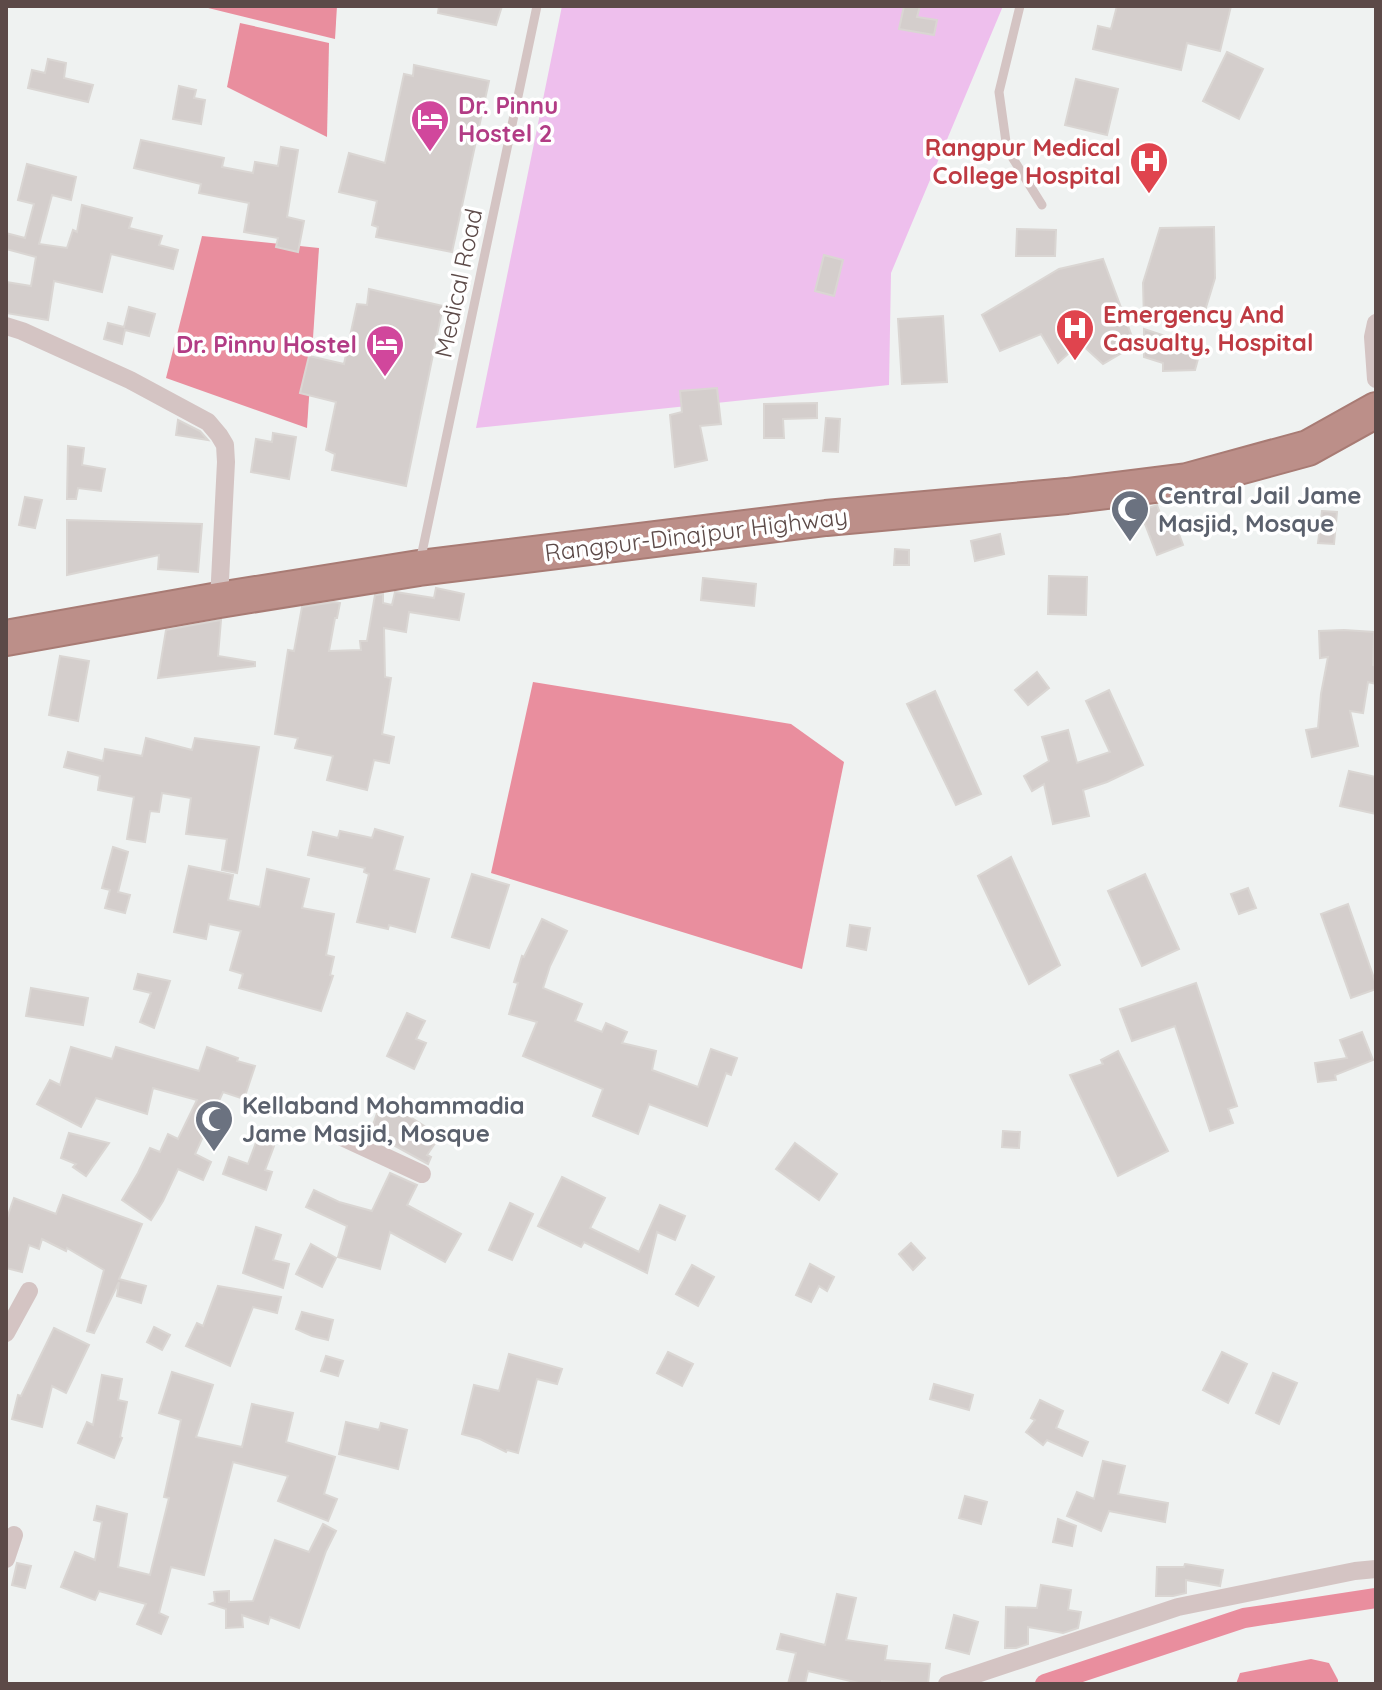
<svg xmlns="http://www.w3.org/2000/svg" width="1382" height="1690" viewBox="0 0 1382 1690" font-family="Quicksand,sans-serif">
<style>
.green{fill:#eebfed}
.water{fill:#e98e9e}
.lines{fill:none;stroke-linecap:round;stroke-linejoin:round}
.canal{stroke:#e98e9e;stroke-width:20}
.building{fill:#d4cecc;stroke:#dad6d3;stroke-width:2}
.highway-casing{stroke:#a87b74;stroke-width:38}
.lane{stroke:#d4c4c3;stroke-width:9}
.street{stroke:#d4c4c3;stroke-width:18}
.highway{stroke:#bc8f89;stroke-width:34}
.labels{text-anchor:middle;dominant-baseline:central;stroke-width:7;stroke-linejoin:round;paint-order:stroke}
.hotel-label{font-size:24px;font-weight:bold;fill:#b23c85;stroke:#fff;text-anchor:start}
.health-label{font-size:24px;font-weight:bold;fill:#be3a42;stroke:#fff;text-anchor:end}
.street-label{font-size:24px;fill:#5c4a48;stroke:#fff}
.worship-label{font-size:24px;font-weight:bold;fill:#5b616d;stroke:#fff;text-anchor:start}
</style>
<rect width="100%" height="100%" fill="#eff2f1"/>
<polygon class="green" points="562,6 1003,6 891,273 889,385 476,428"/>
<g class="water">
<polygon points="200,6 337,6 335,39"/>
<polygon points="240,23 329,43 327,137 227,87"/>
<polygon points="202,236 319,248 307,428 166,378"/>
<polygon points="533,682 791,724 844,762 802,969 491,873"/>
<polygon points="1311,1659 1329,1663 1338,1680 1338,1684 1236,1684 1240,1673"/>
</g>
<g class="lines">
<polyline class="canal" points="1045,1684 1244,1618 1376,1598"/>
</g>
<g class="building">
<polygon points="439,6 502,6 496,25 438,13"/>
<polygon points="904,6 920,6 917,17 937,20 934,35 899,29"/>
<polygon points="1117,6 1231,6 1220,51 1187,43 1181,70 1093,49 1098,26 1111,29"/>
<polygon points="1227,52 1263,69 1239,119 1203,101"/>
<polygon points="48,59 66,63 64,78 93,85 88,102 28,88 32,70 45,73"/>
<polygon points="414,65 489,81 452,252 376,237 378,227 372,225 377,201 339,192 349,153 385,163 404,74 413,76"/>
<polygon points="1076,79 1118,89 1107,135 1065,125"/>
<polygon points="179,86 196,90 194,98 205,100 201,124 173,119"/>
<polygon points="141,140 224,158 222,167 253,173 255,162 278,166 281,147 298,150 287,217 304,221 298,252 276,247 278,238 244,232 249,203 199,193 201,184 134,168"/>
<polygon points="27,164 76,177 71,200 52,195 39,244 67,248 73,230 77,232 82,205 132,218 129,228 162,236 159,245 178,250 173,269 111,254 102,292 54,281 48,320 6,313 6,282 31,286 36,257 6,249 6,233 25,238 34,204 18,200"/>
<polygon points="1214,227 1215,278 1204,314 1204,320 1144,320 1143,283 1160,228"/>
<polygon points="1017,229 1056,230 1055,256 1016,256"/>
<polygon points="824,255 843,260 834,296 815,291"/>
<polygon points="1103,259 1126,321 1119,321 1127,323 1135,345 1103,364 1080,343 1058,363 1041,334 1000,351 982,315 1059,269"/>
<polygon points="369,289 443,306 406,486 332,470 335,454 326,450 336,402 300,393 309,356 344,364 357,304 367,305"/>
<polygon points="129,307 155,314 149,336 125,330 122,344 104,339 108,323 124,327"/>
<polygon points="943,316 947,382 902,384 898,319"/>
<polygon points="1144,329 1201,348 1195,370 1163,371 1163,363 1144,357"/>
<polygon points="717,388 721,424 700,426 707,460 675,467 670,415 682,412 680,391"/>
<polygon points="817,403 817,418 783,419 784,438 764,438 764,404"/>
<polygon points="826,418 840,419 838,452 823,451"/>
<polygon points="178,420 200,431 208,440 176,435"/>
<polygon points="273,433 296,437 289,479 251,472 256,439 272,442"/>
<polygon points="68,446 84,448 82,465 105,469 101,491 78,488 76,499 67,499"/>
<polygon points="25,497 42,500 35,528 19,525"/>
<polygon points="1157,505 1163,521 1173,518 1183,545 1157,555 1140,511"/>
<polygon points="1322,511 1337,512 1334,544 1318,543"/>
<polygon points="67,520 202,524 198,572 158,569 159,555 67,575"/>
<polygon points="1000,534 1004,554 975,561 971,541"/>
<polygon points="895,549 909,550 909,565 894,565"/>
<polygon points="1049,576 1087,577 1086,615 1048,614"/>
<polygon points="703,578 756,584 754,606 701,600"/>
<polygon points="436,588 464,594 459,620 409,612 406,632 384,628 385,677 391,678 382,734 394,737 389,763 374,760 367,790 327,780 333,756 295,748 298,738 275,734 288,650 294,651 302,607 334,602 340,603 337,618 335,618 329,651 361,650 360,641 367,641 375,595 383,594 383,603 392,605 395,592 434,598"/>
<polygon points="220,620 221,620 218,656 255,662 255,666 158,678 166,630"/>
<polygon points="1344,630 1374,632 1373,665 1376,666 1376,684 1368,682 1363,713 1350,711 1358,746 1312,757 1306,730 1318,728 1321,694 1328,657 1320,658 1319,631"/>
<polygon points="60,656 89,661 78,721 49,715"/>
<polygon points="1037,672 1049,688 1028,705 1015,690"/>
<polygon points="1109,690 1143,765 1107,782 1083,790 1089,816 1053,824 1044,784 1032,791 1024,776 1049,761 1042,737 1068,730 1077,763 1110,752 1086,701"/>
<polygon points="935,691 981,794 956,805 907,704"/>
<polygon points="146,738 192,750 195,738 259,747 237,873 222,870 227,839 186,834 191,798 162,793 159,812 150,811 145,842 127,839 134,797 98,790 100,776 64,767 68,752 103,761 105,749 142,756"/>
<polygon points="1349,771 1376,777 1376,814 1340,806"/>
<polygon points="375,829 403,837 394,870 429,879 415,932 389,925 388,929 357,922 369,874 364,872 365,868 308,855 313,832 338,838 340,831 372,838"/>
<polygon points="113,847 128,852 118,892 130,895 125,913 105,908 110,890 102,888"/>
<polygon points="1011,857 1060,965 1029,984 978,876"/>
<polygon points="189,866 233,875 228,900 260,907 267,869 309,879 302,908 334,914 326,955 334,957 330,975 333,976 321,1011 239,988 243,974 230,970 241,931 209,924 206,939 174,932"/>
<polygon points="472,874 509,885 489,948 452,937"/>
<polygon points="1145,874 1179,949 1142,966 1108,891"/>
<polygon points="1248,888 1256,908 1239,914 1231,894"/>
<polygon points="1348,904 1376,984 1376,989 1351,998 1321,914"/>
<polygon points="542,919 567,931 550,966 543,988 582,1004 575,1021 602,1032 606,1023 627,1032 622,1043 656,1051 652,1070 698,1087 711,1049 737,1058 731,1075 726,1073 707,1126 649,1104 638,1134 593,1116 603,1089 523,1056 537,1022 509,1014 518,983 514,982 522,956 524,957"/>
<polygon points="850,925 870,928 866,950 847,946"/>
<polygon points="138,974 170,981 154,1028 140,1022 151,993 134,989"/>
<polygon points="1196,983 1237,1106 1228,1109 1233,1123 1210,1131 1175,1026 1132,1041 1120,1009"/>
<polygon points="31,988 88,998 83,1025 26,1016"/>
<polygon points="407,1013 425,1021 416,1039 426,1043 414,1069 387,1056"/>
<polygon points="1362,1032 1373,1060 1335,1075 1336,1080 1318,1082 1315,1063 1347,1058 1340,1040"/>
<polygon points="71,1047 112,1059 116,1047 199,1071 207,1047 238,1058 237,1061 255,1066 244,1099 223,1092 195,1154 211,1162 203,1180 178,1169 163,1201 151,1220 122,1200 138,1173 150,1148 160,1152 168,1134 178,1139 197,1100 153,1088 147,1114 96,1098 81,1127 37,1104 50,1080 60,1085"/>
<polygon points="1118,1051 1168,1151 1118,1176 1070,1075 1103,1064 1101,1060"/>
<polygon points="382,1099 440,1136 427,1155 431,1157 428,1164 388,1142 369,1136"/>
<polygon points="1003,1131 1020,1132 1019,1148 1002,1147"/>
<polygon points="69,1133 109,1143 86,1176 73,1167 76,1164 61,1158"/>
<polygon points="257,1140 274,1146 265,1170 272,1172 266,1190 223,1174 229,1157 248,1164"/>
<polygon points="795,1143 837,1174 819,1200 776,1169"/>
<polygon points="390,1173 417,1185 407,1205 461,1234 445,1262 390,1232 380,1269 338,1257 347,1226 306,1207 314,1190 339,1202 372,1211"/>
<polygon points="562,1177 605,1198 590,1228 639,1252 660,1205 685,1216 675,1240 657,1232 647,1273 584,1242 581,1247 538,1226"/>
<polygon points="63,1195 142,1224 119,1279 146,1286 141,1303 117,1296 119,1282 94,1333 87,1331 104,1270 67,1248 66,1251 42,1239 39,1249 29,1245 22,1272 6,1268 6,1221 14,1198 56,1214"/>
<polygon points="510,1203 533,1214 512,1260 489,1250"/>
<polygon points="256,1227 281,1235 273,1260 289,1264 283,1288 243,1273"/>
<polygon points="911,1243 925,1258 913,1270 899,1254"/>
<polygon points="311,1244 336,1258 322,1287 296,1274"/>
<polygon points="810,1264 834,1277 827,1291 819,1286 811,1302 796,1295"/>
<polygon points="692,1265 714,1277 698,1306 676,1294"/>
<polygon points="218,1286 281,1297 277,1313 253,1307 230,1366 186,1346 197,1323 203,1326"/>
<polygon points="302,1312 333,1320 328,1340 312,1336 296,1329"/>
<polygon points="154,1327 170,1335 162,1350 147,1342"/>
<polygon points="54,1328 89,1345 66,1393 52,1386 42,1427 12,1419 18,1395 21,1396"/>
<polygon points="668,1352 693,1364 682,1386 657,1373"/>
<polygon points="1222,1352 1247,1364 1228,1403 1203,1390"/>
<polygon points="509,1354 562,1369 557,1384 537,1379 518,1453 507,1450 506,1452 480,1439 462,1434 474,1385 499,1391"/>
<polygon points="326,1356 343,1361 338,1376 321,1371"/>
<polygon points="172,1372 213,1385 196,1437 242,1447 252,1404 293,1413 286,1442 335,1457 324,1494 337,1499 328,1521 278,1501 288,1476 233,1462 204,1575 171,1567 159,1613 168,1617 161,1634 137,1624 146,1604 99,1591 95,1600 61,1587 75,1552 95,1560 102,1522 94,1520 97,1506 127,1514 118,1567 150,1575 169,1498 164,1497 181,1420 159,1413"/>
<polygon points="1273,1373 1297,1383 1279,1424 1256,1413"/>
<polygon points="102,1375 122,1379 118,1400 127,1402 120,1437 122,1438 114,1458 78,1443 87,1422 93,1425"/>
<polygon points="934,1384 973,1395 969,1410 930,1399"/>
<polygon points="1040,1400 1063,1411 1056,1428 1088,1442 1082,1456 1047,1440 1043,1445 1026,1432 1035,1420 1031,1418"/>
<polygon points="346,1422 379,1430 381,1423 407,1430 398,1469 339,1454"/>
<polygon points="1103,1461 1125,1466 1118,1494 1168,1503 1165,1522 1109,1511 1101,1531 1067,1516 1077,1492 1094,1499"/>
<polygon points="965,1496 987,1502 981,1524 959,1518"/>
<polygon points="1058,1519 1076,1526 1072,1546 1053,1542"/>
<polygon points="323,1524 336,1531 326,1551 299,1628 270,1617 268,1624 242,1615 243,1627 226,1628 226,1609 210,1604 215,1602 214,1592 229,1591 229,1602 253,1601 275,1540 309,1552"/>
<polygon points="17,1563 31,1566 25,1588 12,1585"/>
<polygon points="1185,1564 1223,1570 1220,1586 1186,1580 1186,1593 1173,1596 1156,1596 1157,1567 1184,1567"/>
<polygon points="1041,1585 1071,1590 1068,1610 1081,1612 1078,1628 1063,1633 1028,1627 1028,1644 1016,1648 1005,1648 1006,1607 1037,1608"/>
<polygon points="837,1594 856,1598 846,1640 887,1646 885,1660 930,1664 928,1684 882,1681 882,1684 863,1684 808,1671 805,1684 788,1684 796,1653 777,1649 781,1634 825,1645"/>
<polygon points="954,1615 978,1622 969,1654 946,1648"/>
</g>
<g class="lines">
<defs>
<polyline id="highway" points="6,638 219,600 419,568 826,518 1067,496 1187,481 1308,448 1376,410"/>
</defs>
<use href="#highway" class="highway-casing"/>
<g class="lane">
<polyline points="1020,6 999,92 1007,149 1042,205"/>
<polyline points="420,562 537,6"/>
</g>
<g class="street">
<polyline points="1376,323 1373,337 1376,379"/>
<polyline points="6,326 22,331 130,380 208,422 219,435 225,445 226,462 219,600"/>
<polyline points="342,1137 422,1174"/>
<polyline points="6,1333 29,1291"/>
<polyline points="6,1559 14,1535"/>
<polyline points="947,1684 1178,1607 1355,1571 1376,1569"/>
</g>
<use href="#highway" class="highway"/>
</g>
<defs>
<symbol id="hotel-pin" viewBox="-11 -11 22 30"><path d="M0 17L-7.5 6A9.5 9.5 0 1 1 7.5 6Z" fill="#d1479c" stroke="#fff"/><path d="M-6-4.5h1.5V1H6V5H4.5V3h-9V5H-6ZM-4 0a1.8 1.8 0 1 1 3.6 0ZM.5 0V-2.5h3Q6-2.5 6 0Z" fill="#fff"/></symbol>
<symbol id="hospital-pin" viewBox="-11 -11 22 30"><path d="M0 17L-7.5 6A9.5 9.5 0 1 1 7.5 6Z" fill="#e0444e" stroke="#fff"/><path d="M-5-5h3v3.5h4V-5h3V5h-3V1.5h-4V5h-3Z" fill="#fff"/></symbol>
<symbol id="mosque-pin" viewBox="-11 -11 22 30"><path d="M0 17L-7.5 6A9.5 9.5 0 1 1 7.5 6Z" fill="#6b7280" stroke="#fff"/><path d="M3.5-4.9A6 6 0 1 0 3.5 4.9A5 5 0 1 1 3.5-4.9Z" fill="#fff"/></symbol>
</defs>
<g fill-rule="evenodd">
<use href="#hotel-pin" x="408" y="97" width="44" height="60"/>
<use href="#hospital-pin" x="1127" y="139" width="44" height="60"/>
<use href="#hospital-pin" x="1053" y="306" width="44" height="60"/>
<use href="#hotel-pin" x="363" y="322" width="44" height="60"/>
<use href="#mosque-pin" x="1108" y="487" width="44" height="60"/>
<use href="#mosque-pin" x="192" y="1097" width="44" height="60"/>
</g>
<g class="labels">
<g class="hotel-label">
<text x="458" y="105">Dr. Pinnu<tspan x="458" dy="28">Hostel 2</tspan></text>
<text x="357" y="344" text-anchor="end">Dr. Pinnu Hostel</text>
</g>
<g class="health-label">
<text x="1121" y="147">Rangpur Medical<tspan x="1121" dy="28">College Hospital</tspan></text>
<text x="1103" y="314" text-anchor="start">Emergency And<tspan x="1103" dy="28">Casualty, Hospital</tspan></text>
</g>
<g class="street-label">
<text transform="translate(458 283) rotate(-78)">Medical Road</text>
<text transform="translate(696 534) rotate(-7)">Rangpur-Dinajpur Highway</text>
</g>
<g class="worship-label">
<text x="1158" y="495">Central Jail Jame<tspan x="1158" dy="28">Masjid, Mosque</tspan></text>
<text x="242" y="1105">Kellaband Mohammadia<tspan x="242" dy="28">Jame Masjid, Mosque</tspan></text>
</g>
</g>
<rect width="1382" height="1690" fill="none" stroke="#5c4a48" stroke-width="16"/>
</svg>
